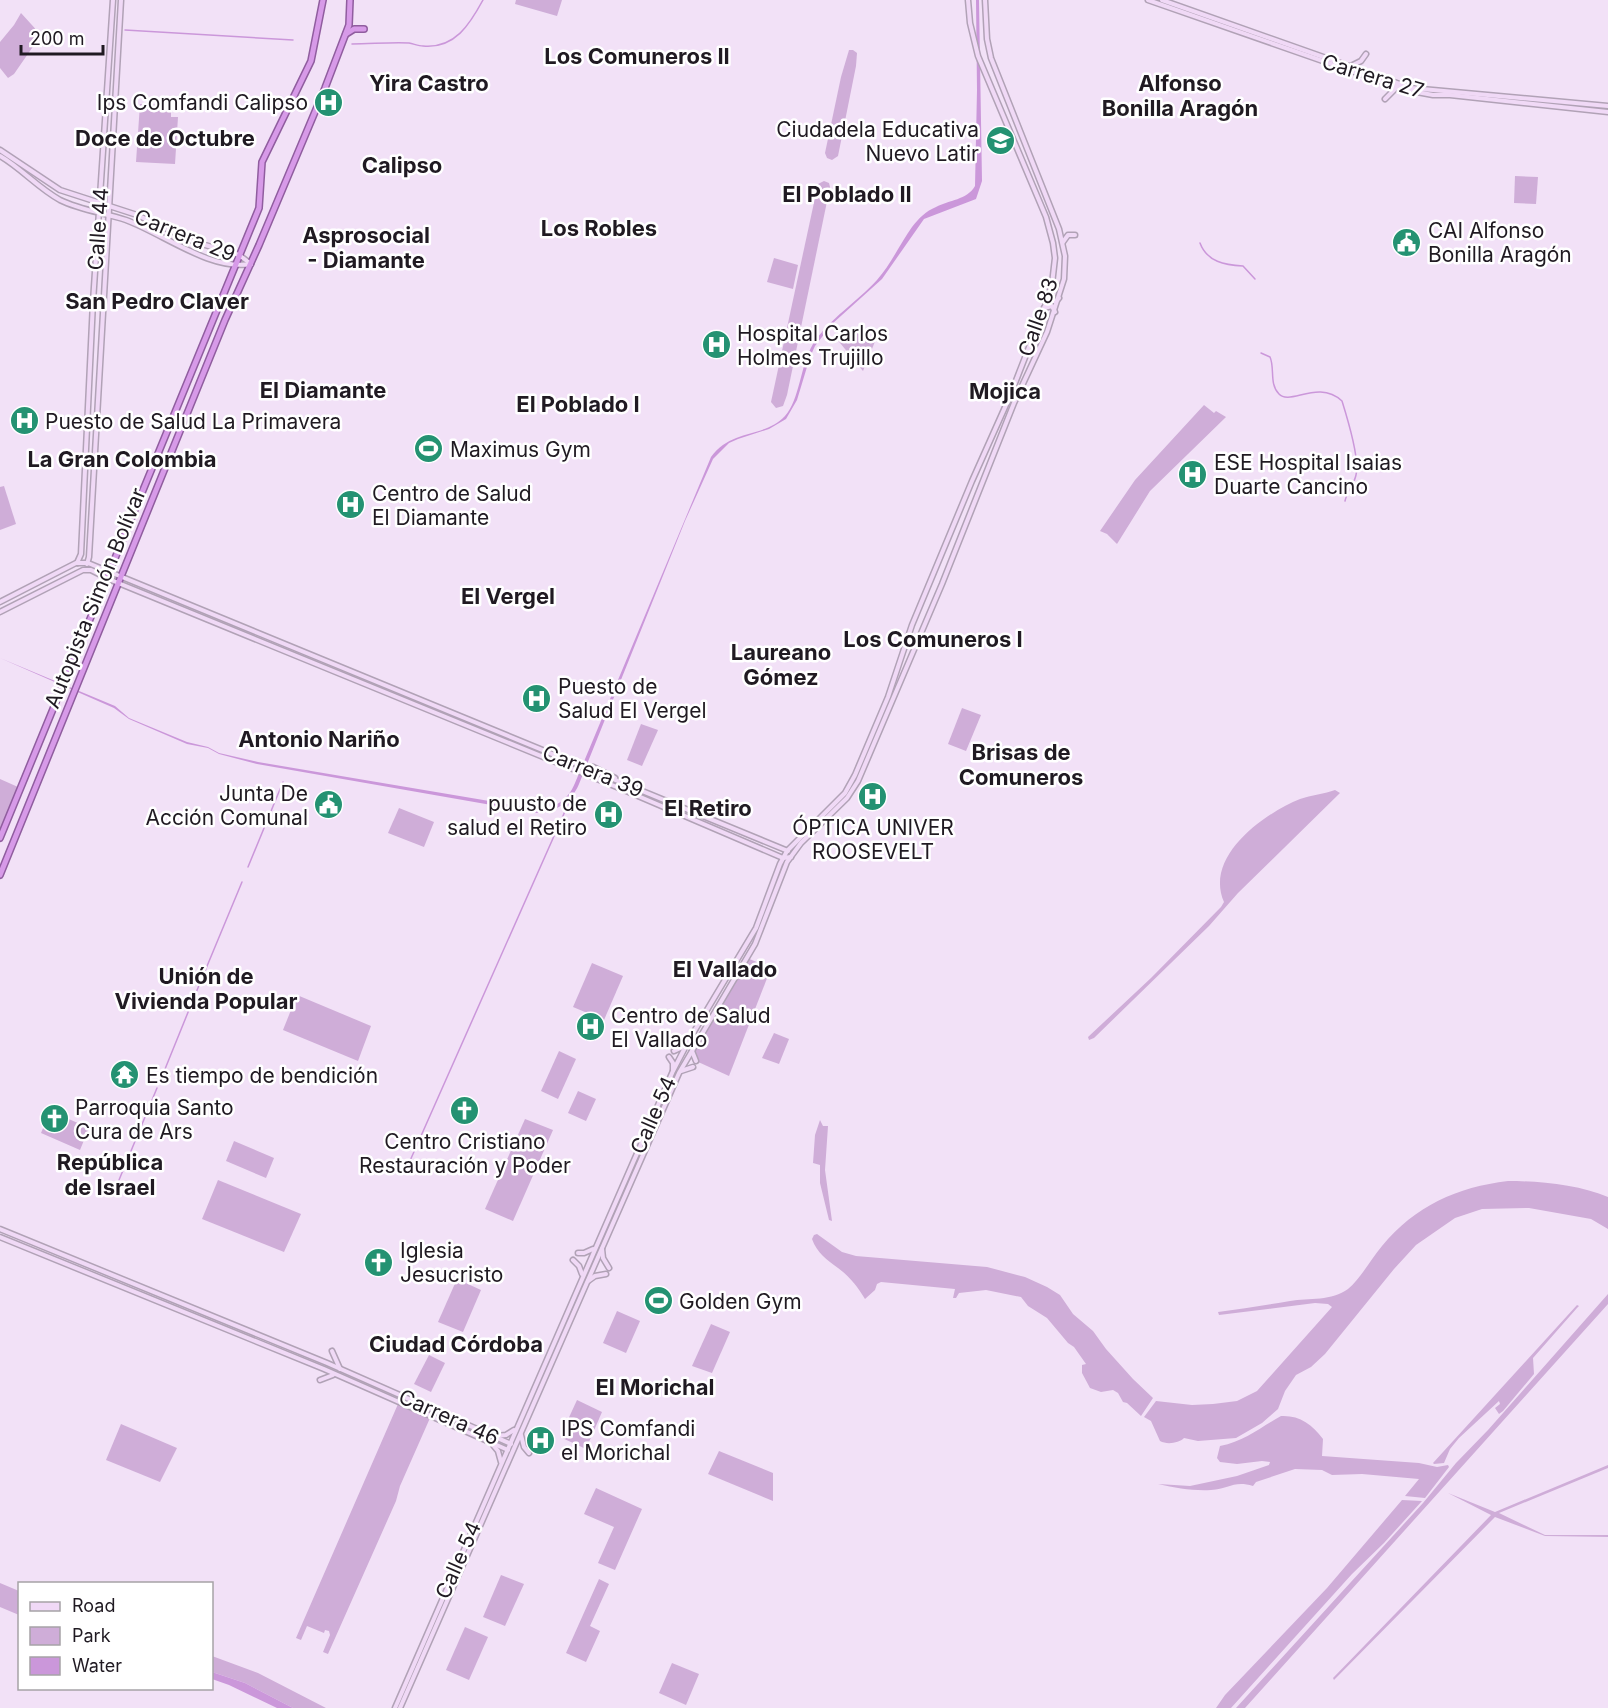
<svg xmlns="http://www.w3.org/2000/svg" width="1608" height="1708" viewBox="0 0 1608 1708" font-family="Inter,sans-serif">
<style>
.green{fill:#cfadd8}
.water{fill:#cb97da}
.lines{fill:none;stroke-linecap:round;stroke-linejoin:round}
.stream{stroke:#cb97da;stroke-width:1.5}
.secondary-casing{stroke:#b1a2b6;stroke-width:7}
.trunk-casing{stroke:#905d9f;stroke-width:8}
.secondary{stroke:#f0d9f6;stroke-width:4}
.trunk{stroke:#d79ae8;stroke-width:5}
.labels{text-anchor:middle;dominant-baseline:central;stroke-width:5;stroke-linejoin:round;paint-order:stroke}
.street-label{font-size:21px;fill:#201a22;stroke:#fff}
.poi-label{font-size:21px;fill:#201a22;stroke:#fff;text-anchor:start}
.neighbourhood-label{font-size:22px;font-weight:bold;fill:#201a22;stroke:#fff}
</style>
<rect width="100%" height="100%" fill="#f2e1f7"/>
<g class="green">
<polygon points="516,0 562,0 557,16 515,4"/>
<polygon points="21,13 41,35 14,74 8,78 0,68 0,42 14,25"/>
<polygon points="849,50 853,50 857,53 856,66 838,156 832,160 827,158 825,153 841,77"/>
<polygon points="140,104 171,105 171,117 178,117 175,164 136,162"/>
<polygon points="1515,176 1538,177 1536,204 1514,203"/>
<polygon points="824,181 829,183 830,187 787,395 783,406 776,408 771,402 818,184"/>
<polygon points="774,258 798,265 793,289 767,282"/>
<polygon points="846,327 876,339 863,371 836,338"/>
<polygon points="1204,405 1214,413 1216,411 1226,417 1150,491 1117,544 1107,534 1100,531 1135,480"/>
<polygon points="4,486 16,524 0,530 0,487"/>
<polygon points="962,708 981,715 966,751 948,744"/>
<polygon points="641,724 658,730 642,766 627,760"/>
<polygon points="0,779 18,787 0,832"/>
<path d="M1335,790L1340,793L1238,893L1209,926L1094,1038L1089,1040L1088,1037L1151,978L1221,907L1224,902C1204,857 1263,814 1300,799C1311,795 1325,794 1335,790Z"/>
<polygon points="399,808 434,822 424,847 388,833"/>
<polygon points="747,958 771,968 729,1076 696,1061 693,1056 695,1044"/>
<polygon points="592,963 623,976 604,1020 573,1007"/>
<polygon points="297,995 371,1026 358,1061 283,1030"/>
<polygon points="774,1033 789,1039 779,1064 762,1058"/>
<polygon points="559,1051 576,1059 558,1099 541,1091"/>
<polygon points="578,1091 596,1099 586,1121 568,1113"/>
<polygon points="62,1116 89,1128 80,1150 41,1133 46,1121 57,1126"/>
<polygon points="525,1119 553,1130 513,1221 485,1209"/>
<polygon points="820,1120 823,1126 828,1126 825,1170 832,1221 829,1220 820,1183 820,1165 813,1163 815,1135"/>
<polygon points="234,1141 274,1158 266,1178 226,1161"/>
<polygon points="218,1180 301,1214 284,1252 202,1219"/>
<path d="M1508,1181C1538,1181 1580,1185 1608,1197V1229L1591,1219L1529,1208L1482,1209L1455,1218L1416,1245L1394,1269L1325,1354L1311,1367L1296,1375L1285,1391L1278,1409L1262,1423L1236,1438L1198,1441L1184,1438C1179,1443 1167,1445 1160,1441L1151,1421L1144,1417L1156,1401L1192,1405L1213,1404L1237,1401L1257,1391L1332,1307L1328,1304L1315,1303L1219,1315L1218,1312C1242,1309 1266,1305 1290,1301C1309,1298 1332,1301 1348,1289C1361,1278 1371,1259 1382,1246C1415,1206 1457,1187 1508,1181Z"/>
<path d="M817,1234L842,1252L856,1256L987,1267L1025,1277L1047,1287L1060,1295L1073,1314L1093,1331L1106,1349L1133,1379L1153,1398L1141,1416L1127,1403L1123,1402L1118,1393L1113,1390L1101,1392L1090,1388L1082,1373V1365L1086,1364L1074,1347L1068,1343L1047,1318L1028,1306L1021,1297L986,1290L959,1293L956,1298H953L955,1289L881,1282L877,1284L875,1290L865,1299C858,1287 849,1276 838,1268C827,1260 817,1253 812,1239L814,1235Z"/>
<polygon points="457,1279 481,1290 463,1332 438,1322"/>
<polygon points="1608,1294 1608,1304 1245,1708 1236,1708 1423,1503 1456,1463 1488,1430"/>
<polygon points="1577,1305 1579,1306 1577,1308 1533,1358 1534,1374 1503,1411 1499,1414 1495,1408 1500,1404 1499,1401 1459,1438 1450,1449 1444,1463 1434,1464 1433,1463"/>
<polygon points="617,1311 640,1321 626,1353 603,1343"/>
<polygon points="711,1324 730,1332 712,1373 692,1366"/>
<polygon points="429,1355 445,1363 431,1392 414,1384"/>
<polygon points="577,1400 602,1412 586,1449 560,1437"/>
<polygon points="398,1404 430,1418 400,1486 396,1501 328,1654 323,1652 330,1635 329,1631 325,1630 324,1633 307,1626 301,1640 296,1638"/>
<path d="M1281,1416C1299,1415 1312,1424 1323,1439L1322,1456L1419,1463L1437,1467L1448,1465L1449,1467L1425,1498L1405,1496L1419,1479L1362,1474L1332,1475L1322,1470L1295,1469L1256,1482L1253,1486C1234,1480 1229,1489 1211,1490C1193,1491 1176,1488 1158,1484L1190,1486L1237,1476L1269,1465L1270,1462L1262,1461L1237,1464L1220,1462L1217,1458L1220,1446C1245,1441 1259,1428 1281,1416Z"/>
<polygon points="121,1424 177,1448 160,1482 106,1460"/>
<polygon points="719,1451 773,1473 773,1501 708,1474"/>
<polygon points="1608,1465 1608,1468 1499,1513 1545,1535 1608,1535 1608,1537 1545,1536 1495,1517 1334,1680 1333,1678 1491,1515 1448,1493 1495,1512"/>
<polygon points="596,1488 642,1509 615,1570 598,1563 614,1527 584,1514"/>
<polygon points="1402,1500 1422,1501 1384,1543 1352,1574 1231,1708 1216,1708 1225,1695 1327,1588"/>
<polygon points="501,1575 524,1584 505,1626 483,1617"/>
<polygon points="599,1579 609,1584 590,1626 600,1631 586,1662 566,1653"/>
<polygon points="0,1583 19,1591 19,1615 0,1607"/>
<polygon points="465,1627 488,1637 469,1680 446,1670"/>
<polygon points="212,1656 258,1673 326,1708 293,1708 245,1683 212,1672"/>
<polygon points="672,1663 699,1674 686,1705 659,1693"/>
</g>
<g class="water">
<path d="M976,0H979L982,181L976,199L924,219L882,279L832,324L815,346L810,357L797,400L786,419L769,429L738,439L729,443L713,459L685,521L579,784C571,803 557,811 537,813L257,764L219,754L208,748L187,744L129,719L114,708L0,658L115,706L129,718L187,742L208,747L219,753L258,762L537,809C556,808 568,800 575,783L711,457C732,428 765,438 785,416C800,399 800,366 813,344C830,318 856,303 877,280C891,264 900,244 912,227C919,218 926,211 936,207C949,200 967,200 975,186L977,90Z"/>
<polygon points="212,1672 245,1683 293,1708 277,1708 229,1685 212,1679"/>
</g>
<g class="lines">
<g class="stream">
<polyline points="125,30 293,40"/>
<path d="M352,44C371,44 391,42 409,43C414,44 419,46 423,46C455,49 470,24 483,0"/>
<path d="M1200,243C1207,262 1225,265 1243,266L1255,279"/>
<path d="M1261,353L1270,357C1275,368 1269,384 1279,394C1290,406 1318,379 1342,401C1347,417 1360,460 1356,475C1354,485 1347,491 1345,501"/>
<polyline points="248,867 283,782"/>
<polyline points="195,995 242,882"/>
<polyline points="163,1074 193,1000"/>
<polyline points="405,1172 570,800"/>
<polyline points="119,1180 157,1088"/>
</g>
<defs>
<g id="secondary">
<polyline points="1148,0 1406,90 1433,95 1450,95 1608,112"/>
<polyline points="1162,0 1411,88 1608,106"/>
<polyline points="1351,66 1361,61 1366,54"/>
<polyline points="1385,99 1396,88"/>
<polyline points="0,150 60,190 137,215 195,242 239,255 251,264"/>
<path d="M0,156C21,168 38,188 60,200C80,210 105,213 126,220C164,234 210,271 251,264"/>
<polyline points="1063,242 1068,235 1075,235"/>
<polyline points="1049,294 1052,301 1056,301 1059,298"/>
<polyline points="1044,308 1052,306 1055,312"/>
<polyline points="77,563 81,554 93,302 113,0"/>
<polyline points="87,564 89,557 121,0"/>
<polyline points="0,602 76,563 88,563 788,851"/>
<polyline points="0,612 83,570 91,570 111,580 624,790 783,858 791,857"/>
<polyline points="593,767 615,778"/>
<polyline points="674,1051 685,1046"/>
<polyline points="692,1051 696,1061"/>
<polyline points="669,1057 673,1063 673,1070"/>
<polyline points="681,1071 693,1067"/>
<polyline points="0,1229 327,1363 511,1444"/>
<polyline points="0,1237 324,1369 508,1450"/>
<polyline points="602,1249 603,1258 609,1268"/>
<polyline points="578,1253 584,1253 593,1249"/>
<polyline points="573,1260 579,1266 582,1274"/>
<polyline points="588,1281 595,1276 606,1274"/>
<polyline points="332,1351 340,1369"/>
<polyline points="320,1380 333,1375"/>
<polyline points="521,1435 524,1447 529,1453"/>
<polyline points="496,1436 506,1435 514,1430"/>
<polyline points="493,1445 498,1451 501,1462"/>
<polyline points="395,1708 673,1071 689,1040 756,928 780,864 787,851 845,793 855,775 888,697 912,625 972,481 1010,396 1047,301 1052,284 1055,258 1053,243 1046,217 978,56 970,23 968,0"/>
<polyline points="400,1708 679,1073 755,944 787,862 801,843 847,798 858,781 942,584 1014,403 1047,332 1064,279 1065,256 1059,229 991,58 987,39 985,0"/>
</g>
<g id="trunk">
<polyline points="346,34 354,29 364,29"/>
<polyline points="0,838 259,208 262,162 311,61 323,0"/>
<polyline points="0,875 225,320 259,245 325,88 349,25 350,0"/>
</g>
</defs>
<use href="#secondary" class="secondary-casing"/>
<use href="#trunk" class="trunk-casing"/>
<use href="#secondary" class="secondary"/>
<use href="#trunk" class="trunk"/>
</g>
<defs>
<symbol id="hospital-disc" viewBox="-11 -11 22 22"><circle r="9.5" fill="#249272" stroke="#fff"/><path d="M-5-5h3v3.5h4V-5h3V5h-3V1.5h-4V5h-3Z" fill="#fff"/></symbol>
<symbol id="university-disc" viewBox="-11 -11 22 22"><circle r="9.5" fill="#249272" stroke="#fff"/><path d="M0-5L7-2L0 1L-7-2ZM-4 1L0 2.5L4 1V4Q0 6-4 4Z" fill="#fff"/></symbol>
<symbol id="civic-disc" viewBox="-11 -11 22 22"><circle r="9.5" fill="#249272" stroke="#fff"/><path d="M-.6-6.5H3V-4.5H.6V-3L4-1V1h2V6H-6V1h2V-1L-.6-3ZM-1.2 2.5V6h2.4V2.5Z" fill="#fff"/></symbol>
<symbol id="stadium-disc" viewBox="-11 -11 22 22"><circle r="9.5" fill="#249272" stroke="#fff"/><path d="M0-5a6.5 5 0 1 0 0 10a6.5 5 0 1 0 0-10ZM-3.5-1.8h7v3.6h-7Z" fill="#fff"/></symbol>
<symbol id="temple-disc" viewBox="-11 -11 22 22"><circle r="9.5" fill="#249272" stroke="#fff"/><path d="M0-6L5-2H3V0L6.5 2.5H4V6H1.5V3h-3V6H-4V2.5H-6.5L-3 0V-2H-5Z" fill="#fff"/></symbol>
<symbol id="church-disc" viewBox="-11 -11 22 22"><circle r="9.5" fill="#249272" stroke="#fff"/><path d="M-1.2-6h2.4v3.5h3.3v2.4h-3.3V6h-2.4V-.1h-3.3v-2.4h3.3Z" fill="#fff"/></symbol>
</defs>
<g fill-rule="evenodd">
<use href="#hospital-disc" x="312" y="86" width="33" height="33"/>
<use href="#university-disc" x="984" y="124" width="33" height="33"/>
<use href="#civic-disc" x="1390" y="226" width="33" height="33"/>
<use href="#hospital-disc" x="700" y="328" width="33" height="33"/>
<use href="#hospital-disc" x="8" y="404" width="33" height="33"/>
<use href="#stadium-disc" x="412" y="432" width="33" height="33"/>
<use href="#hospital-disc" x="1176" y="458" width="33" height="33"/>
<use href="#hospital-disc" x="334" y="488" width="33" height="33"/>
<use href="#hospital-disc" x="520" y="682" width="33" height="33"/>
<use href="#hospital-disc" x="856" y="780" width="33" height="33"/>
<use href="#civic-disc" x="312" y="788" width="33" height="33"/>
<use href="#hospital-disc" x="592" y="798" width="33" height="33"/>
<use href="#hospital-disc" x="574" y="1010" width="33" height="33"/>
<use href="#temple-disc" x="108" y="1058" width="33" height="33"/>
<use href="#church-disc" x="448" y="1094" width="33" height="33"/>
<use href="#church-disc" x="38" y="1102" width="33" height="33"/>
<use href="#church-disc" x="362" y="1246" width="33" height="33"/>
<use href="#stadium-disc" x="642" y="1284" width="33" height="33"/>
<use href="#hospital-disc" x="524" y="1424" width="33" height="33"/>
</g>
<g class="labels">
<g class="street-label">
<text transform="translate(1373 76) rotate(17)">Carrera 27</text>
<text transform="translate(98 229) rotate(-86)">Calle 44</text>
<text transform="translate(185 235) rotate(22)">Carrera 29</text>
<text transform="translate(1038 317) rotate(-71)">Calle 83</text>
<text transform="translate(95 598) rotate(-68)">Autopista Simón Bolívar</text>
<text transform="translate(593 771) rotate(22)">Carrera 39</text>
<text transform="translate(653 1115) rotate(-66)">Calle 54</text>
<text transform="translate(449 1417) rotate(24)">Carrera 46</text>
<text transform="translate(458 1560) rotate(-66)">Calle 54</text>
</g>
<g class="poi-label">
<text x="308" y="102" text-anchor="end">Ips Comfandi Calipso</text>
<text x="979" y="129" text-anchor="end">Ciudadela Educativa<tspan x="979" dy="24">Nuevo Latir</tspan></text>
<text x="1428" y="230">CAI Alfonso<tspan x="1428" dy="24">Bonilla Aragón</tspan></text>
<text x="737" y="333">Hospital Carlos<tspan x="737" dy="24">Holmes Trujillo</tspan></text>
<text x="45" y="421">Puesto de Salud La Primavera</text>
<text x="450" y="449">Maximus Gym</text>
<text x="1214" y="462">ESE Hospital Isaias<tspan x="1214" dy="24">Duarte Cancino</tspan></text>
<text x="372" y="493">Centro de Salud<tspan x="372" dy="24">El Diamante</tspan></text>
<text x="558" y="686">Puesto de<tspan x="558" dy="24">Salud El Vergel</tspan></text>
<text x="308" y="793" text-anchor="end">Junta De<tspan x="308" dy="24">Acción Comunal</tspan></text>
<text x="587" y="803" text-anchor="end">puusto de<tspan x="587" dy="24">salud el Retiro</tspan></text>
<text x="873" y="827" text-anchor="middle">ÓPTICA UNIVER<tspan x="873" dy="24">ROOSEVELT</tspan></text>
<text x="611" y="1015">Centro de Salud<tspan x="611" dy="24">El Vallado</tspan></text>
<text x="146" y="1075">Es tiempo de bendición</text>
<text x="75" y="1107">Parroquia Santo<tspan x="75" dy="24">Cura de Ars</tspan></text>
<text x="465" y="1141" text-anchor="middle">Centro Cristiano<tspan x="465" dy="24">Restauración y Poder</tspan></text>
<text x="400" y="1250">Iglesia<tspan x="400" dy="24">Jesucristo</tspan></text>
<text x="679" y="1301">Golden Gym</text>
<text x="561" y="1428">IPS Comfandi<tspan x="561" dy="24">el Morichal</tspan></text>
</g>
<g class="neighbourhood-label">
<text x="637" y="56">Los Comuneros II</text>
<text x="429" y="83">Yira Castro</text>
<text x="1180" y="83">Alfonso<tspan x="1180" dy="25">Bonilla Aragón</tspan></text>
<text x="165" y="138">Doce de Octubre</text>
<text x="402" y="165">Calipso</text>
<text x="847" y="194">El Poblado II</text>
<text x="599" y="228">Los Robles</text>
<text x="366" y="235">Asprosocial<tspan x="366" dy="25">- Diamante</tspan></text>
<text x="157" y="301">San Pedro Claver</text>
<text x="323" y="390">El Diamante</text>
<text x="1005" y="391">Mojica</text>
<text x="578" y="404">El Poblado I</text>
<text x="122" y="459">La Gran Colombia</text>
<text x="508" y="596">El Vergel</text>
<text x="933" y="639">Los Comuneros I</text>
<text x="781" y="652">Laureano<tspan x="781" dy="25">Gómez</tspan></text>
<text x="319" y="739">Antonio Nariño</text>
<text x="1021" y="752">Brisas de<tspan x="1021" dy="25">Comuneros</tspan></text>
<text x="708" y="808">El Retiro</text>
<text x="725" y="969">El Vallado</text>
<text x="206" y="976">Unión de<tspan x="206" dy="25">Vivienda Popular</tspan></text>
<text x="110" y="1162">República<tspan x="110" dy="25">de Israel</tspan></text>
<text x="456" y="1344">Ciudad Córdoba</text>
<text x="655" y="1387">El Morichal</text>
</g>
</g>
<rect x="18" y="1582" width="195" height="108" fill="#ffffff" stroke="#a6a3a7" stroke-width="1.5"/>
<rect x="30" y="1602" width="30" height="9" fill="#f0d9f6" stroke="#a6a3a7" stroke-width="1.5"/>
<text x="72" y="1612" font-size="18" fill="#201a22">Road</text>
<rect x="30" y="1627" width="30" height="18" fill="#cfadd8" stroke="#a6a3a7" stroke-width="1.5"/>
<text x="72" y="1642" font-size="18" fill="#201a22">Park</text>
<rect x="30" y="1657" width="30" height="18" fill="#cb97da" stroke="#a6a3a7" stroke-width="1.5"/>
<text x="72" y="1672" font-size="18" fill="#201a22">Water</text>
<path d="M21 45v9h82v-9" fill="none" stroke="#201a22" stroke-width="3"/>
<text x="30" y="45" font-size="18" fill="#201a22" stroke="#ffffff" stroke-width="4.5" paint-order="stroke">200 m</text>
</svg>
